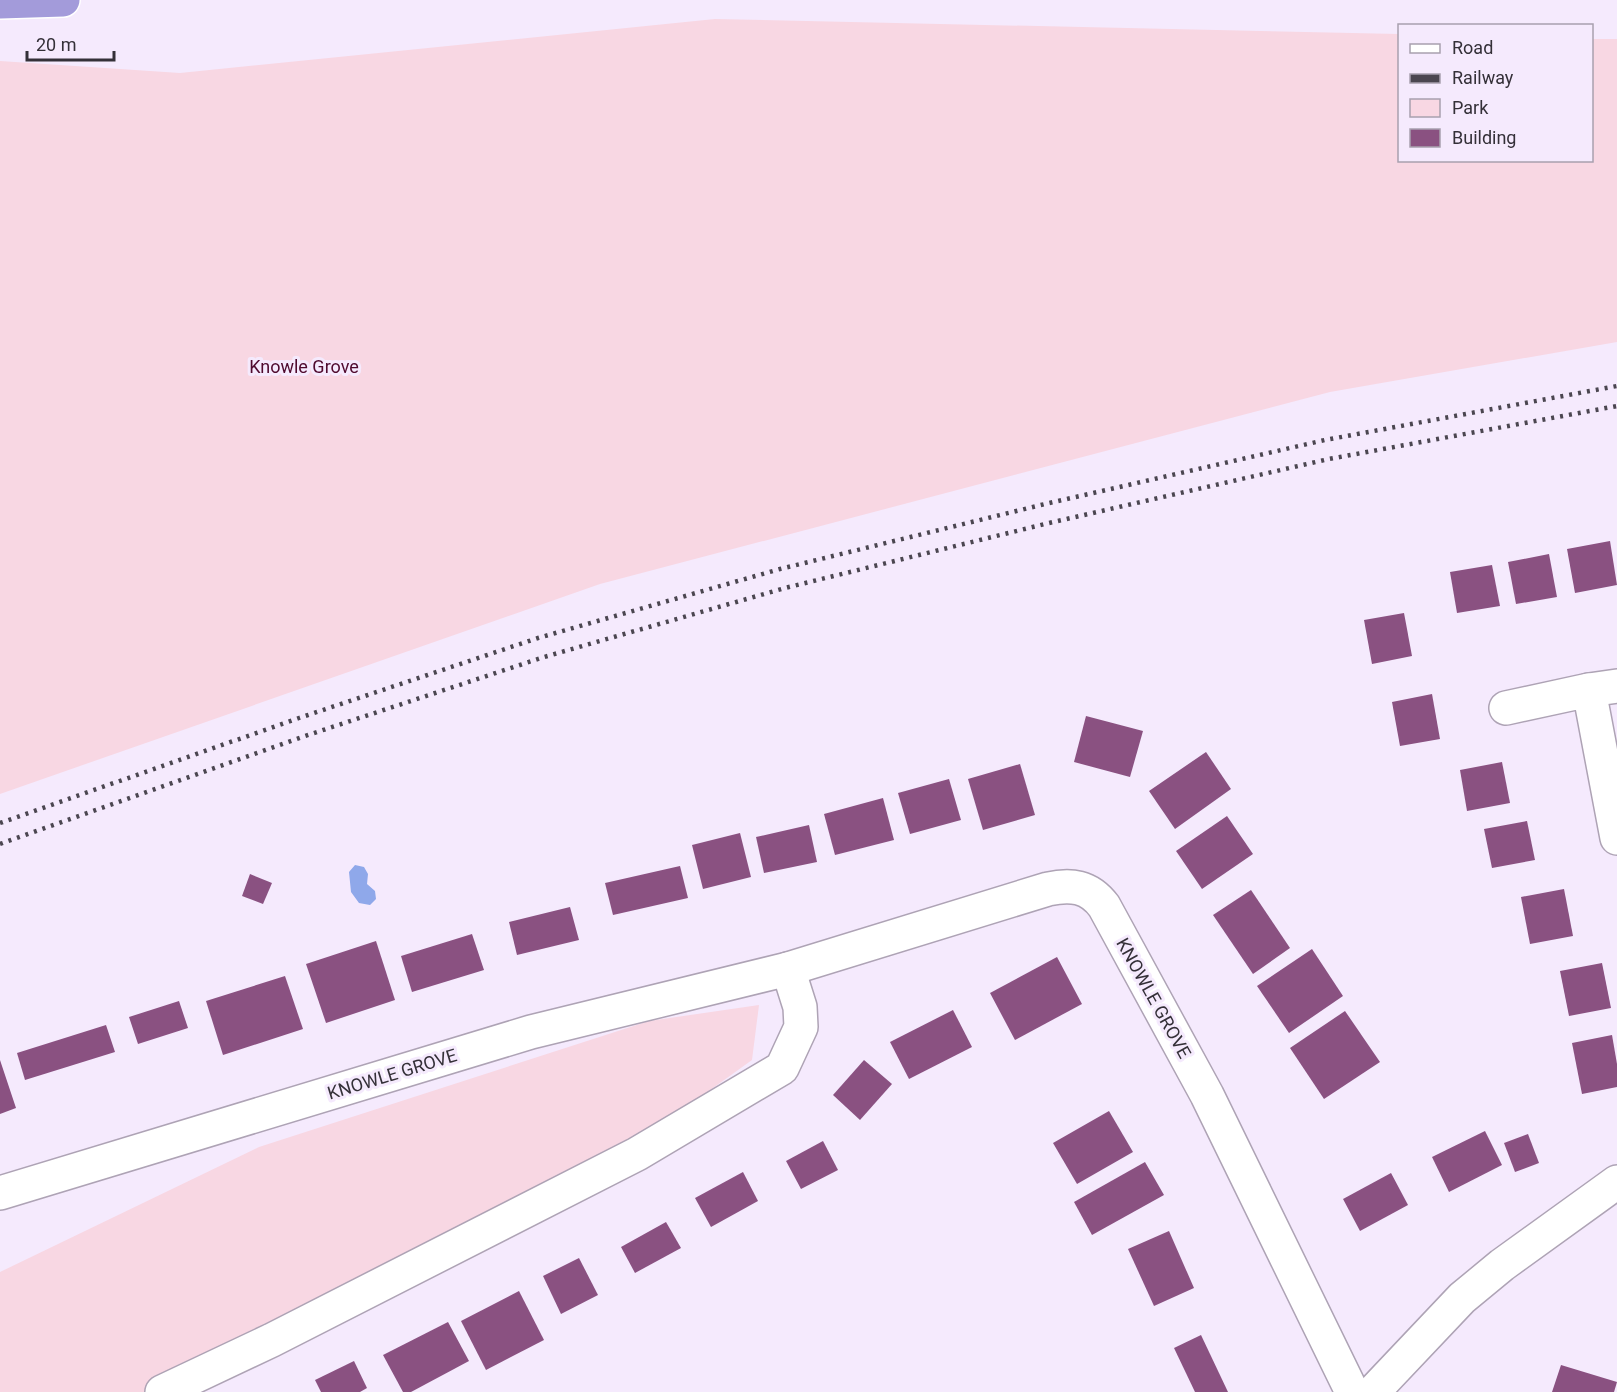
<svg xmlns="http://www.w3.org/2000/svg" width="1617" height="1392" viewBox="0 0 1617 1392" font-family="Roboto,sans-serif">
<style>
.green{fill:#f8d7e3}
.water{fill:#8fa8ea}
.building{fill:#8a5181}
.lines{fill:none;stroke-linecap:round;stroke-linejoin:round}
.minor-casing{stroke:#aea3b5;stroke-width:36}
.highway-casing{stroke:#fff;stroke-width:36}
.minor{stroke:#fff;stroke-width:33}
.highway{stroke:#a39bda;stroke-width:33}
.rail{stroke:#4b4650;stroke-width:4.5;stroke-dasharray:3 6;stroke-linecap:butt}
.labels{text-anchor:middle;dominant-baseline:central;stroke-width:6;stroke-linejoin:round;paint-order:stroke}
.park-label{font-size:18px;fill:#4f0a2e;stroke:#f5eafd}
.street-label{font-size:18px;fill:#343038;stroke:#f5eafd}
</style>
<rect width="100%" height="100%" fill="#f5eafd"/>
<g class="green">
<polygon points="715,19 1399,34 1400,160 1592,160 1592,39 1617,39 1617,342 1330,392 600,584 0,794 0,61 180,73"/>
<polygon points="759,1005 752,1060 628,1149 202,1365 146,1392 0,1392 0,1272 259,1147 649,1021"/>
</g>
<polygon class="water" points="355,865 364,867 368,874 367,884 375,891 376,899 370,905 359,903 351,892 349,872"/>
<g class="building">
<polygon points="1610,541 1617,585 1575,593 1567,549"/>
<polygon points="1549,554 1557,597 1516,604 1508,562"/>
<polygon points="1492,565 1500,606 1457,613 1450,572"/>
<polygon points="1404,613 1412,656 1372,664 1364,620"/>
<polygon points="1432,694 1440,739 1400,746 1392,702"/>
<polygon points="1086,716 1143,731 1130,777 1074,762"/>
<polygon points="1206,752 1231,789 1175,829 1149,791"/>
<polygon points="1502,762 1510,803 1467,811 1460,770"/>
<polygon points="1020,764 1035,815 983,830 968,779"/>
<polygon points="949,779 961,820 910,834 898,793"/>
<polygon points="883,798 894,840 835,855 824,814"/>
<polygon points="1227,816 1253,854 1202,889 1176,851"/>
<polygon points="1527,821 1535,860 1492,868 1484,829"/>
<polygon points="809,825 817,862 764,873 756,837"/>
<polygon points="740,833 751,877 703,889 692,845"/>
<polygon points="680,866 688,898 613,915 605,883"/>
<polygon points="250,874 272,883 263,904 242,896"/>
<polygon points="1564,889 1573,936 1530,944 1521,897"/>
<polygon points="1251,890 1290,948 1253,974 1213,915"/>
<polygon points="570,907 579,940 517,955 509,922"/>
<polygon points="472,934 484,970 412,992 401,956"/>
<polygon points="376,941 395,1000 326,1023 306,964"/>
<polygon points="1312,949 1343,996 1289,1033 1257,986"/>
<polygon points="1057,957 1082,1004 1015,1040 990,993"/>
<polygon points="1602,963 1611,1008 1569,1016 1560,971"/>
<polygon points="285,976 303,1029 223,1055 206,1001"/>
<polygon points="179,1001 188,1028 138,1044 129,1017"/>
<polygon points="953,1010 972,1047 909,1079 890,1042"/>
<polygon points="1345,1011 1380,1062 1324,1099 1290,1048"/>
<polygon points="106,1025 115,1052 25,1080 17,1053"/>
<polygon points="1612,1035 1617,1064 1617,1087 1582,1094 1572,1043"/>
<polygon points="0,1060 16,1108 0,1114"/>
<polygon points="864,1060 892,1084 860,1120 833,1095"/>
<polygon points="1109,1111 1133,1152 1077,1184 1053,1143"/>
<polygon points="1485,1131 1502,1165 1449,1192 1432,1157"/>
<polygon points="1528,1134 1539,1163 1515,1172 1504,1143"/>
<polygon points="823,1141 838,1170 801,1189 786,1161"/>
<polygon points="1145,1162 1164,1195 1092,1235 1074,1202"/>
<polygon points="743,1172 758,1201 711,1227 695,1198"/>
<polygon points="1391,1173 1408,1205 1360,1231 1343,1199"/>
<polygon points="666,1222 681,1248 635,1273 621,1247"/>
<polygon points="1169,1231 1194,1288 1154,1306 1128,1249"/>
<polygon points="579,1258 598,1295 561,1314 543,1276"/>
<polygon points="519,1291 544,1340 486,1370 461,1321"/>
<polygon points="448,1322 469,1361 411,1392 403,1392 383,1355"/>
<polygon points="1201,1335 1228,1392 1195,1392 1174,1348"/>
<polygon points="354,1361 367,1388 360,1392 321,1392 315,1380"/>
<polygon points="1561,1365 1617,1382 1614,1392 1552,1392"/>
</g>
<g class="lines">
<defs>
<g id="minor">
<polyline points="1589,690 1617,686"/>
<polyline points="1506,708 1589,690 1617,838"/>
<path d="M0,1193L531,1032L788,969L1048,889C1071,884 1089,886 1104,906L1207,1095L1352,1392"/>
<polyline points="162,1392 272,1340 637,1154 782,1068 801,1027 800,1007 788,969"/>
<polyline points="1373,1392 1462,1298 1502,1265 1617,1182"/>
</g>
<polyline id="highway" points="0,2 63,0"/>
</defs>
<use href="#minor" class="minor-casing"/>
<use href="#highway" class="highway-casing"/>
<use href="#minor" class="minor"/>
<use href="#highway" class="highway"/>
<g class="rail">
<polyline points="0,823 299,718 538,638 780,569 1045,504 1325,440 1617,386"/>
<polyline points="0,844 305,736 544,657 785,588 1049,523 1329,459 1617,406"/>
</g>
</g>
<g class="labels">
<g class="park-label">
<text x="304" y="366">Knowle Grove</text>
</g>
<g class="street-label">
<text transform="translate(1154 998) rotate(61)">KNOWLE GROVE</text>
<text transform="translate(392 1074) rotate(-17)">KNOWLE GROVE</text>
</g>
</g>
<rect x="1398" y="24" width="195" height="138" fill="#f5eafd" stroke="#a8a0ae" stroke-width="1.5"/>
<rect x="1410" y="44" width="30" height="9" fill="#ffffff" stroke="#a8a0ae" stroke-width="1.5"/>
<text x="1452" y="54" font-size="18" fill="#343038">Road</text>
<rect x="1410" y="74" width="30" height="9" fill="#4b4650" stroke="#a8a0ae" stroke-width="1.5"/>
<text x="1452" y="84" font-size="18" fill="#343038">Railway</text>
<rect x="1410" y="99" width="30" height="18" fill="#f8d7e3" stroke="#a8a0ae" stroke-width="1.5"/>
<text x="1452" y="114" font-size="18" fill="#343038">Park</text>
<rect x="1410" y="129" width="30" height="18" fill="#8a5181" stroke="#a8a0ae" stroke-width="1.5"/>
<text x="1452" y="144" font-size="18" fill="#343038">Building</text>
<path d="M27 51v9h87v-9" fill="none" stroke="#343038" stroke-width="3"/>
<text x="36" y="51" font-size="18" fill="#343038" stroke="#f5eafd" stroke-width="4.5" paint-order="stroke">20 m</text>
</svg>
